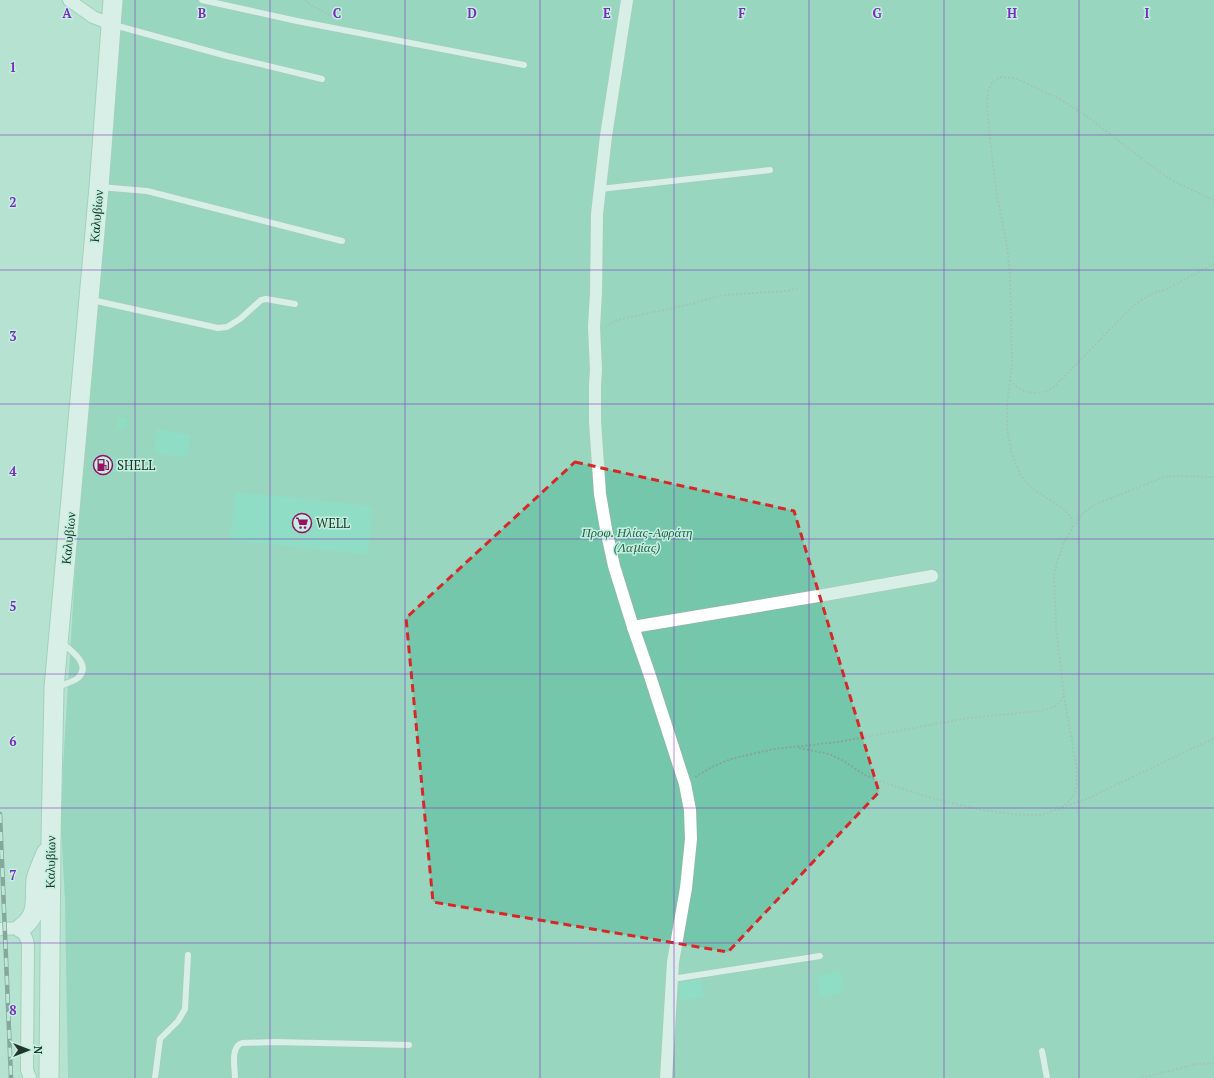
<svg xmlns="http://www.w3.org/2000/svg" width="1214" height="1078" viewBox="0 0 1214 1078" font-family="'PT Serif',serif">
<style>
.green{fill:#75c7ab}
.building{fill:#5ed8b3}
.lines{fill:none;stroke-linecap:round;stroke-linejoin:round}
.lane-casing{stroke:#8db9a8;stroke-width:8}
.street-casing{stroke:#8db9a8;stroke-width:14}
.primary-casing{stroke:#8db9a8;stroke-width:21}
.path{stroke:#84a79a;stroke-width:2;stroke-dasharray:2 2;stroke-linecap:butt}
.lane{stroke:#fff;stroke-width:6}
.street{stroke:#fff;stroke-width:12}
.primary{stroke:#fff;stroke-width:19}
.rail-casing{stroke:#4b635a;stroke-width:4.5}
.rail{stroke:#c2f0de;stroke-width:3;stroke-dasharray:9;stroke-linecap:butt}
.marked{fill:none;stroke:#d62828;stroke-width:3;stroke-dasharray:8 5;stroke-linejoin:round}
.grid{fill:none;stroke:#7b2cbf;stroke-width:1;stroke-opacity:0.55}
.labels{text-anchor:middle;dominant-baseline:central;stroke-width:3;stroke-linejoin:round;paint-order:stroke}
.street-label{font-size:13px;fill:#24352f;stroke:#c2f0de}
.poi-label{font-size:13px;fill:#24352f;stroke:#c2f0de;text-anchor:start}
.park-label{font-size:13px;font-style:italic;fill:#2f6151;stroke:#c2f0de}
.grid-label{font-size:13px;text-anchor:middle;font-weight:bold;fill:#7b2cbf;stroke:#c2f0de;stroke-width:3;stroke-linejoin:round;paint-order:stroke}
</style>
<rect width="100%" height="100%" fill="#b6e2d1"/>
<polygon class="green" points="120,0 1214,0 1214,1078 68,1078 65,900 61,826 63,766 83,444"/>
<g class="building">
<polygon points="118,417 127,418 126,428 117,428"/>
<polygon points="157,429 191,435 187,458 153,452"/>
<polygon points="93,455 119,457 118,473 92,471"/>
<polygon points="235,492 373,506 368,555 230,540"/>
<polygon points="841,971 844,992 820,997 817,976"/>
<polygon points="701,979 704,997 681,1001 679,983"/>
</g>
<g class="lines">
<defs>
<g id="lane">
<polyline points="202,0 297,21 524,65"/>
<polyline points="114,25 227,56 322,79"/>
<polyline points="100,187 147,191 342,241"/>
<polyline points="600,189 770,170"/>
<polyline points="92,300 218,328 227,327 240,319 261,300 266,299 295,304"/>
<path d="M58,687C64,684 73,682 78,678C92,665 71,650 62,643"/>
<polyline points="672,979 820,956"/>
<polyline points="1042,1051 1047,1078"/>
<polyline points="155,1078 160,1039 178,1021 185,1009 188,955"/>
<path d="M235,1078C235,1068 230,1047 242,1043L275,1042L409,1045"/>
</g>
<g id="street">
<polyline points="69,0 93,17 111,24"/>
<polyline points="627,0 606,136 597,214 596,293 594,327 596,370 595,385 595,421 600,494 606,529 614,566 633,627 649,673 685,784 690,810 691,839 686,888 673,962 666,1078"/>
<polyline points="633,627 830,594 932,576"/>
<polyline points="0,929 21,928 27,940 28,946 27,1064 27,1070 30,1078"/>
</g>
<g id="primary">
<path d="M21,928C40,915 34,899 36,880C38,871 43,861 46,853"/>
<polyline points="49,1078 51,838 54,688 99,187 113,0"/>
</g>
</defs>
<use href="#lane" class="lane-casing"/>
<use href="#street" class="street-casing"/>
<use href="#primary" class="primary-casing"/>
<g class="path">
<polyline points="305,0 312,6 329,14 331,18"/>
<polyline points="605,327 617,320 687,305 723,295 786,291 799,288"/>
<path d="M1010,380C1022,395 1037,396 1053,388L1126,313L1141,300L1154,293L1167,289L1214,264"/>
<polyline points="1073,527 1071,517 1065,510 1033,489 1021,476 1012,455 1007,429 1007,404 1012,363 1010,272 1007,246 996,191 989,130 987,108 988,91 993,81 1001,77 1014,78 1058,98 1085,115 1154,168 1171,180 1214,200"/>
<polyline points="799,748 829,754 842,760 865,775 891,785 935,799 977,809 1018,815 1041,815 1061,808 1073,797 1076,787 1077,770 1064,696"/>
<polyline points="695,777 714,766 731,759 774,749 838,742 968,718 1040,711 1054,707 1060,702 1064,695 1056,629 1054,575 1057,562 1064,543 1073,527 1082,514 1094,505 1164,477 1176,476 1214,477"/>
<polyline points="1062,807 1089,798 1214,738"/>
<polyline points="1141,1078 1197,1064 1214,1063"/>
</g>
<use href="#lane" class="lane"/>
<use href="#street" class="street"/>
<use href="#primary" class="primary"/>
<defs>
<polyline id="rail" points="0,814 11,1078"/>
</defs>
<use href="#rail" class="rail-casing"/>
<use href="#rail" class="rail"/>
</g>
<path d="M0 0H1214V1078H0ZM575,462L794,511L879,792L728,952L433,902L406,618Z" fill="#b6e2d1" fill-opacity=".55" fill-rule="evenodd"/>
<path class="marked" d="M575,462L794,511L879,792L728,952L433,902L406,618Z"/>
<path class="grid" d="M135,0V1078M270,0V1078M405,0V1078M540,0V1078M674,0V1078M809,0V1078M944,0V1078M1079,0V1078M0,135H1214M0,270H1214M0,404H1214M0,539H1214M0,674H1214M0,808H1214M0,943H1214"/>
<defs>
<symbol id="fuel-ring" viewBox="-11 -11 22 22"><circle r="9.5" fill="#c2f0de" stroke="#980f64" stroke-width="1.5"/><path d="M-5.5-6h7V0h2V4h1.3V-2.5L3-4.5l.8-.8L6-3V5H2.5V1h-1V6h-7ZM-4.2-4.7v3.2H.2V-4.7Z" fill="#980f64"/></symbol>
<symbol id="supermarket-ring" viewBox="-11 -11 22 22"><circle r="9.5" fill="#c2f0de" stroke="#980f64" stroke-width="1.5"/><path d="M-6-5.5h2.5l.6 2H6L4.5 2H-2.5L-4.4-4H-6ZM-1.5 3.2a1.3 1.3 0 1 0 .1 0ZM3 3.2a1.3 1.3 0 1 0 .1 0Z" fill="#980f64"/></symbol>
</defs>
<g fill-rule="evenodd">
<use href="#fuel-ring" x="92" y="454" width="22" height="22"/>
<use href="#supermarket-ring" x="291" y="512" width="22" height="22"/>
</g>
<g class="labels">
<g class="street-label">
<text transform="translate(96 216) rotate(-85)">Καλυβίων</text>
<text transform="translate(68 538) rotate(-84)">Καλυβίων</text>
<text transform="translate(50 862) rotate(-89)">Καλυβίων</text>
</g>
<g class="poi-label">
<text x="117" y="465">SHELL</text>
<text x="316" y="523">WELL</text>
</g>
<g class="park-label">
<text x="637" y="532">Προφ. Ηλίας-Αφράτη<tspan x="637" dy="15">(Λαμίας)</tspan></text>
</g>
</g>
<g class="grid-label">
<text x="67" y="18">A</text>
<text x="202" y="18">B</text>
<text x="337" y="18">C</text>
<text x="472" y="18">D</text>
<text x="607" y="18">E</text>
<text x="742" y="18">F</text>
<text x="877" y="18">G</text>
<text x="1012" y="18">H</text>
<text x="1147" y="18">I</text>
<text x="13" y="72">1</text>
<text x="13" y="207">2</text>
<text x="13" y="341">3</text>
<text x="13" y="476">4</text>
<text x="13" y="611">5</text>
<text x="13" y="746">6</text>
<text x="13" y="880">7</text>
<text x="13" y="1015">8</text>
</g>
<g transform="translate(28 1050) rotate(90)" stroke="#c2f0de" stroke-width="3" paint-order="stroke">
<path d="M0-3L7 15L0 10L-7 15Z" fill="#24352f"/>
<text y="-6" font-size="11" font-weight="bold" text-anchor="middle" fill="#24352f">N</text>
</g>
</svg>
